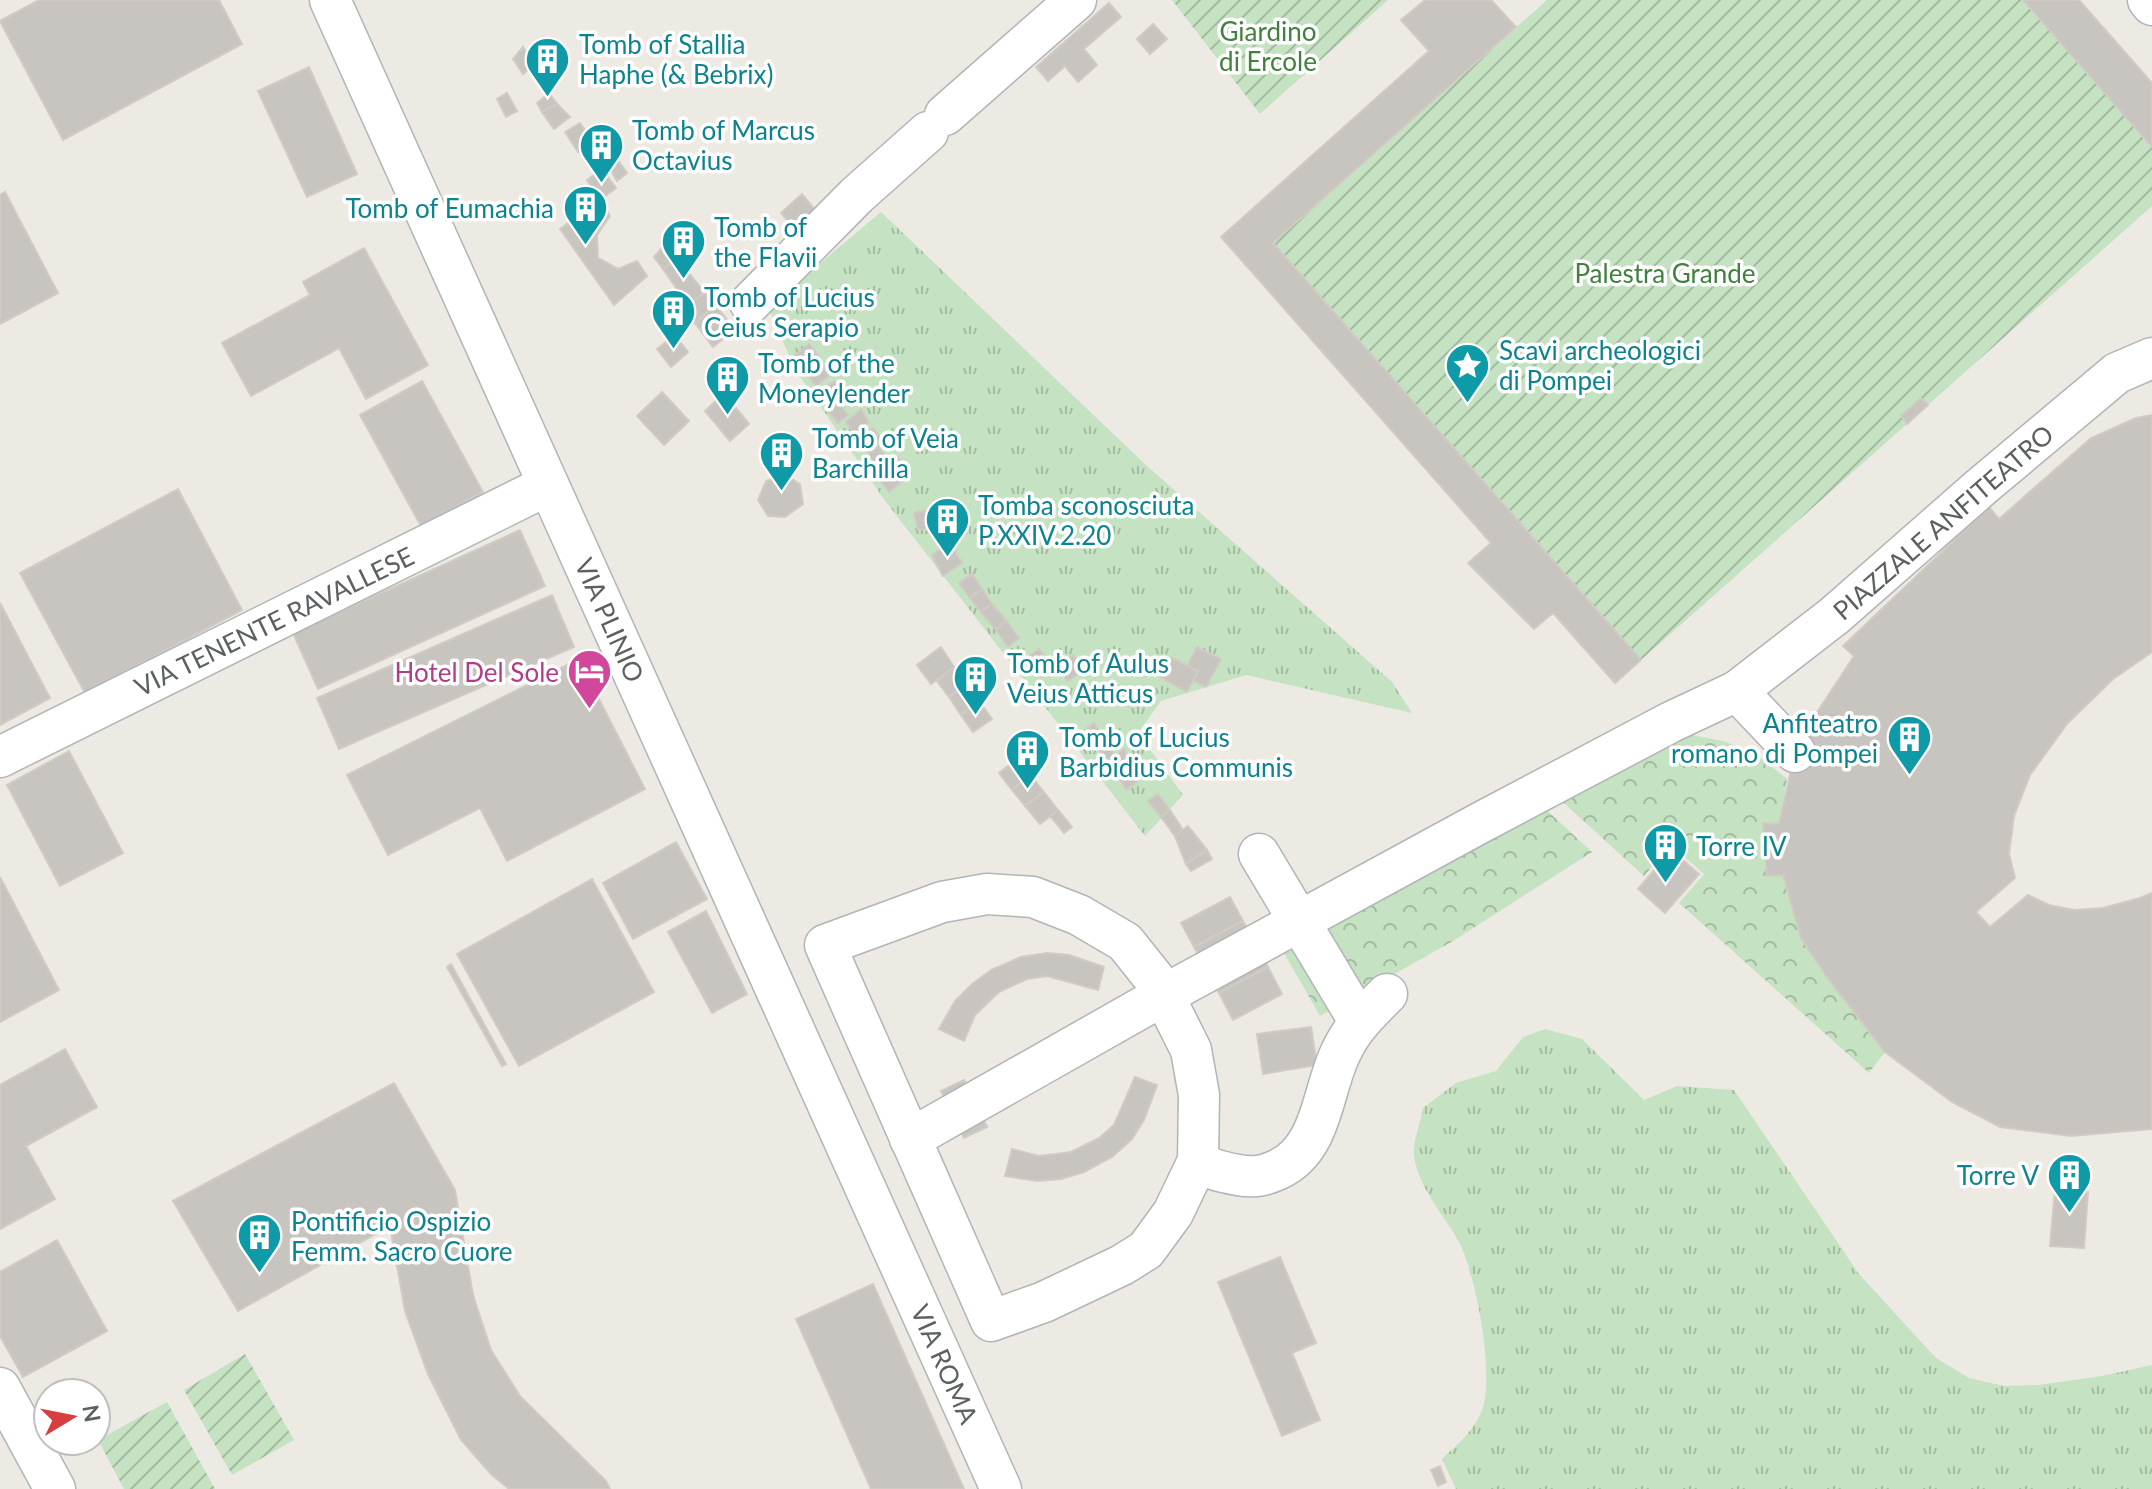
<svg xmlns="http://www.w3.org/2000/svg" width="2152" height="1489" viewBox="0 0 2152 1489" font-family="Lato,sans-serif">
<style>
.grass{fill:url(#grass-tufts)}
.forest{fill:url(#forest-crowns)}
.garden{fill:url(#garden-furrows)}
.building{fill:#c8c5c0;stroke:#d1cbc3;stroke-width:2}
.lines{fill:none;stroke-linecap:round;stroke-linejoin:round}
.minor-casing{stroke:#b1b4b8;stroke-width:43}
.minor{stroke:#fff;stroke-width:40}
.labels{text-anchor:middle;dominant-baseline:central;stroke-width:7;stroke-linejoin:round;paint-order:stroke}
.park-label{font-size:26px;fill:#3f813d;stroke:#fff}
.culture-label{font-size:26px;fill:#0d838f;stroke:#fff;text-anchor:start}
.street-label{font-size:26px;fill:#5c6063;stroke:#fff}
.hotel-label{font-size:26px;fill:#b23c85;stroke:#fff;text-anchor:end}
</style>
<defs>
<pattern id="grass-tufts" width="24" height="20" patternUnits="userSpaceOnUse" patternTransform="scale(2)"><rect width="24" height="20" fill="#c5e2c2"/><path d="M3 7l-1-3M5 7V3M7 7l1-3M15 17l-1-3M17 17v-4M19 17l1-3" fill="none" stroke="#a3bba1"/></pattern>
<pattern id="forest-crowns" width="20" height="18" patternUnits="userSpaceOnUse" patternTransform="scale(2)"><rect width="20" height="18" fill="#c5e2c2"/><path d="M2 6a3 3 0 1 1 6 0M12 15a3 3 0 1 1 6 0" fill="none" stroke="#a3bba1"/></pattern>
<pattern id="garden-furrows" width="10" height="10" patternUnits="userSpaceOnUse" patternTransform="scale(2)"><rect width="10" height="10" fill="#c5e2c2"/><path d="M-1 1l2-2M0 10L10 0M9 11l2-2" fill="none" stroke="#a3bba1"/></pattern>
</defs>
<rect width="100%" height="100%" fill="#edeae4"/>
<g class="grass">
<polygon points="881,212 1147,466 1392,682 1412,713 1246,675 1161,701 1138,733 1183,795 1145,836 883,498 795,369 768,307"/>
<path d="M1545,1029L1582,1039L1644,1100L1677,1086L1734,1090L1859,1274L1936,1358L1969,1378L2004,1386L2038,1385L2102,1376L2152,1365V1489H1456L1442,1459C1458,1444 1476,1429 1483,1407C1494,1371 1476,1277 1460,1244C1445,1215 1419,1190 1414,1156C1412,1143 1421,1122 1423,1108L1456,1083L1496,1071L1523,1037Z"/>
</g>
<g class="forest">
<polygon points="1682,733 1723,741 1755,753 1787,779 1779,824 1763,823 1767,875 1783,875 1801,938 1885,1052 1869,1073 1679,903 1704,874 1671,845 1644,876 1555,795"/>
<polygon points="1539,803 1592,852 1453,941 1320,1016 1280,946"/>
</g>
<g class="garden">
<polygon points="1172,0 1388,0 1260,114"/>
<polygon points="1547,0 2023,0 2152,147 2152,206 1928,405 1921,399 1907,424 1641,660 1273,243"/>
<polygon points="245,1354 294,1440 232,1475 184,1390"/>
<polygon points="167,1402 215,1489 124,1489 98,1440"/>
</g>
<g class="building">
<polygon points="39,0 219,0 242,44 63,140 0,21"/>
<polygon points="1425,0 1491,0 1516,27 1273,243 1641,660 1615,683 1553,613 1534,629 1468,563 1491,543 1221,237 1429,51 1401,20"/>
<polygon points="2023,0 2079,0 2152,83 2152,147"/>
<polygon points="1109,3 1121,17 1084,49 1097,65 1078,82 1065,66 1048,81 1036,67"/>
<polygon points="1153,24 1167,39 1150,54 1137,39"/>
<polygon points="523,47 535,64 523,74 513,59"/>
<polygon points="309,67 357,174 307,197 258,91"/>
<polygon points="507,93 517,111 506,117 497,99"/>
<polygon points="549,93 557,104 542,112 537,103"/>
<polygon points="557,104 570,117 554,129 542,112"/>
<polygon points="580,123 594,143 578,152 565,132"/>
<polygon points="618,160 627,173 617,181 609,167"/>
<polygon points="602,169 616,188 600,200 587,180"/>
<polygon points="5,192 58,293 0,324 0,195"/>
<polygon points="802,194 820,216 800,234 781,213"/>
<polygon points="600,200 610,216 597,235 598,258 618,269 637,261 647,276 614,305 560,229"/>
<polygon points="665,244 677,258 663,269 654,257"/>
<polygon points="364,248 428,365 366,399 339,348 251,396 222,343 310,295 303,282"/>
<polygon points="677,258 705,293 688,305 663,269"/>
<polygon points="705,293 715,305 695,323 688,305"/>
<polygon points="715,305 735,329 713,347 695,323"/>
<polygon points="675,335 688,352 671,367 657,349"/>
<polygon points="809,344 820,358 803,371 793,357"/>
<polygon points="821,364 830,375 816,386 808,375"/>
<polygon points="422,381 483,492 421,526 360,415"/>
<polygon points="834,381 842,392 830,402 822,391"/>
<polygon points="662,392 689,421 664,445 637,416"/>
<polygon points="724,393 749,424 730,441 705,411"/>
<polygon points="1921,398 1928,405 1907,424 1901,416"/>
<polygon points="838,402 848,415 838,423 826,409"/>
<polygon points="861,409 869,422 854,434 846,422"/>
<polygon points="2152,415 2152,652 2113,679 2067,724 2030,775 2014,816 2009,854 2015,878 1976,912 1990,927 2028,895 2049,905 2074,910 2103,908 2140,898 2152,893 2152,1129 2071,1136 2000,1127 1952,1102 1885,1052 1829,980 1801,938 1783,875 1767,876 1763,823 1779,824 1795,752 1810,723 1854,656 1843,646 1989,507 1999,519 2091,438 2136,418"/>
<polygon points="873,428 881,439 867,451 858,439"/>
<polygon points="878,447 889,461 875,473 864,458"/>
<polygon points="897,456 911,474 889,492 875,473"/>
<polygon points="785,475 800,484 803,504 785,517 768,516 758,500 766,481"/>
<polygon points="178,489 242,610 85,693 20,573"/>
<polygon points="932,509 936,527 918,530 914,513"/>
<polygon points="520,530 545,586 318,689 293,633"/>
<polygon points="950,543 962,563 943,576 932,555"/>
<polygon points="972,574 982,589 970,598 959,583"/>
<polygon points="982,589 992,604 981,612 970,598"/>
<polygon points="552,595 574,647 339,749 317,698"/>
<polygon points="0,603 50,698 0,725"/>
<polygon points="992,604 1006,620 996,630 981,612"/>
<polygon points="1006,620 1019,638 1008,647 996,630"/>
<polygon points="941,647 954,667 931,684 917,665"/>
<polygon points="1197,647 1221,659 1206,687 1192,680 1198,671 1187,666"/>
<polygon points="1039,649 1049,663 1036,674 1025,660"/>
<polygon points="1073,655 1083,672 1067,681 1057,665"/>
<polygon points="1172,658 1198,671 1187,692 1161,678"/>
<polygon points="580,662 645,789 507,861 480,808 388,855 347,775 571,663 572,666"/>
<polygon points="954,667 966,684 949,697 937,681"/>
<polygon points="966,684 979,701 961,715 949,697"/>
<polygon points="979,701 992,719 973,732 961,715"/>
<polygon points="1094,723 1105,739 1096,745 1085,730"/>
<polygon points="1105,739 1115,755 1107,761 1096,745"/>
<polygon points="1124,749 1133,764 1117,774 1107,761"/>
<polygon points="69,751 123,853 60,886 7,785"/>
<polygon points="1017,759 1030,775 1012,790 999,773"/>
<polygon points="1129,766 1138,781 1126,790 1117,774"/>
<polygon points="1030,775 1044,792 1025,806 1012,790"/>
<polygon points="1044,792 1058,810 1040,824 1025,806"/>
<polygon points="1158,794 1170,810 1161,817 1148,801"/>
<polygon points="1058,810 1072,827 1064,833 1050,816"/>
<polygon points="1170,810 1183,830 1175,836 1161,817"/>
<polygon points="1188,826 1207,850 1186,864 1175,836"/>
<polygon points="676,842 707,899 633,939 603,883"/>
<polygon points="1207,850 1212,859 1191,871 1186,864"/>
<polygon points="1671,850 1699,874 1665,913 1638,889"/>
<polygon points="0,877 59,990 0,1022"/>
<polygon points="592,879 654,992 519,1066 457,954"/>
<polygon points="1230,897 1243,921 1194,947 1181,923"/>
<polygon points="706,911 747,994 712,1013 668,932"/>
<polygon points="1243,921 1268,967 1219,993 1194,947"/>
<polygon points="1047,953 1069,955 1104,967 1098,990 1047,976 1027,979 999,992 975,1015 964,1041 939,1029 955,1001 972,984 991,970 1021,957"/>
<polygon points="451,964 506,1064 502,1066 447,967"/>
<polygon points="1268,967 1282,994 1233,1020 1219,993"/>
<polygon points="1311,1027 1317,1065 1263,1074 1257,1034"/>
<polygon points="65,1049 97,1107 26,1146 55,1199 0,1229 0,1085"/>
<polygon points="1135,1077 1157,1085 1144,1120 1132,1139 1112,1157 1084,1172 1061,1179 1037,1181 1005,1176 1012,1149 1039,1156 1071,1152 1099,1138 1114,1125"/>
<polygon points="964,1080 987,1127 964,1138 941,1091"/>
<polygon points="394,1083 455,1190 473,1295 491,1350 520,1396 606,1481 610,1489 509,1489 492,1475 461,1440 428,1374 405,1311 390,1226 238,1311 173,1201"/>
<polygon points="2055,1189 2088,1192 2084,1248 2050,1246"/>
<polygon points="57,1240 107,1331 23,1377 0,1336 0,1272"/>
<polygon points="1280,1257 1316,1343 1292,1353 1320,1420 1282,1436 1218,1282"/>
<polygon points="873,1284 964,1489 871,1489 796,1319"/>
<polygon points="1440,1466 1446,1482 1438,1486 1431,1470"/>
</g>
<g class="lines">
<defs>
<g id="minor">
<polyline points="330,0 1001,1489"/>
<polyline points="2148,0 2152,5"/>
<polyline points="945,115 1076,0"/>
<polyline points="750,303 857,195 928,132"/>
<polyline points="1737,691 1795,752"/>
<polyline points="0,757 548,485"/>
<polyline points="1259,854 1359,1021"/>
<polygon points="987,894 1033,897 1079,915 1125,942 1157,982 1191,1050 1199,1095 1198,1161 1173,1213 1146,1250 1122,1265 1044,1302 991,1321 825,945 942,902"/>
<polyline points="910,1139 1164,995 1478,824 1671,722 1737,691 1834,616 1981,487 2117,373 2152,358"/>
<path d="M1198,1161C1211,1170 1222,1172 1238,1175C1255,1178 1264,1176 1279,1169C1323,1148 1322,1090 1341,1052C1352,1028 1368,1013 1387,994"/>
<polyline points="0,1388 55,1489"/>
</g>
</defs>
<use href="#minor" class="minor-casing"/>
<use href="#minor" class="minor"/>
</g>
<defs>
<symbol id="building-pin" viewBox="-11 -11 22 30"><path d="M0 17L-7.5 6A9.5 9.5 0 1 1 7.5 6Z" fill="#0f9aa8" stroke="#fff"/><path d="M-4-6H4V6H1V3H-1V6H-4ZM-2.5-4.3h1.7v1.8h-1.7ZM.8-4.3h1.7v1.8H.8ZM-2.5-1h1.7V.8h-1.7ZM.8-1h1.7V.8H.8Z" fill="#fff"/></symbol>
<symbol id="sight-pin" viewBox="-11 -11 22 30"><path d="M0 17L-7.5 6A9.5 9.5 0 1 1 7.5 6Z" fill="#0f9aa8" stroke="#fff"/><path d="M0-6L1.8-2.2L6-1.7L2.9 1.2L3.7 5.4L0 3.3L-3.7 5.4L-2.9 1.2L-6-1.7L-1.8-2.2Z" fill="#fff"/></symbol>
<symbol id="hotel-pin" viewBox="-11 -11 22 30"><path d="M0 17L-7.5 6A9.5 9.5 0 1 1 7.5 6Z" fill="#d1479c" stroke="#fff"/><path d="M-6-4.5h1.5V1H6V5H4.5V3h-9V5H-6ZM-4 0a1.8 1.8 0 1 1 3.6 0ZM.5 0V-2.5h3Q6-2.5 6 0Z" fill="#fff"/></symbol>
</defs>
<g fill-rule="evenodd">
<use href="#building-pin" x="522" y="34" width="51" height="69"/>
<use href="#building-pin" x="576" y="120" width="51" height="69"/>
<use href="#building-pin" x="560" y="182" width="51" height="69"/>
<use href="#building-pin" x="658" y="216" width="51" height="69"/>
<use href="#building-pin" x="648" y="286" width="51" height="69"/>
<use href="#sight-pin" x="1442" y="340" width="51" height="69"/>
<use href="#building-pin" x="702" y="352" width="51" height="69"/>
<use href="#building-pin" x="756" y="428" width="51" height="69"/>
<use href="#building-pin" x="922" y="494" width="51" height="69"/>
<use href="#hotel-pin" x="564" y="646" width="51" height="69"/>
<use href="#building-pin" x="950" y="652" width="51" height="69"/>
<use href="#building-pin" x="1884" y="712" width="51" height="69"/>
<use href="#building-pin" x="1002" y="726" width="51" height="69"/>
<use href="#building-pin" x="1640" y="820" width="51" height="69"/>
<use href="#building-pin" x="2044" y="1150" width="51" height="69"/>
<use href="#building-pin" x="234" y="1210" width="51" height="69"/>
</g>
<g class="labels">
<g class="park-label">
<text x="1268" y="31">Giardino<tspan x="1268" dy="30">di Ercole</tspan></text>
<text x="1665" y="273">Palestra Grande</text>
</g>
<g class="culture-label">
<text x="579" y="44">Tomb of Stallia<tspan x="579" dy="30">Haphe (&amp; Bebrix)</tspan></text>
<text x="632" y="130">Tomb of Marcus<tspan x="632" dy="30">Octavius</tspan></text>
<text x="554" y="208" text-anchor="end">Tomb of Eumachia</text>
<text x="714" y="227">Tomb of<tspan x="714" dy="30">the Flavii</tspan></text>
<text x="704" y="297">Tomb of Lucius<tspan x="704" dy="30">Ceius Serapio</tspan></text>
<text x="1499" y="350">Scavi archeologici<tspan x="1499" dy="30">di Pompei</tspan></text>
<text x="758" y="363">Tomb of the<tspan x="758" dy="30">Moneylender</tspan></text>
<text x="812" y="438">Tomb of Veia<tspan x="812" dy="30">Barchilla</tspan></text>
<text x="978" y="505">Tomba sconosciuta<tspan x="978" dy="30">P.XXIV.2.20</tspan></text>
<text x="1007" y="663">Tomb of Aulus<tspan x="1007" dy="30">Veius Atticus</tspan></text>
<text x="1878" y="723" text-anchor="end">Anfiteatro<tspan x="1878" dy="30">romano di Pompei</tspan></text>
<text x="1059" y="737">Tomb of Lucius<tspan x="1059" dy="30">Barbidius Communis</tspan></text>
<text x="1696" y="846">Torre IV</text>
<text x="2039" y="1175" text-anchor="end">Torre V</text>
<text x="291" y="1221">Pontificio Ospizio<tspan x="291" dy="30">Femm. Sacro Cuore</tspan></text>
</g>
<g class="street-label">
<text transform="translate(1943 522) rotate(-41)">PIAZZALE ANFITEATRO</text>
<text transform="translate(610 620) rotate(66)">VIA PLINIO</text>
<text transform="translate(274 621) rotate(-26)">VIA TENENTE RAVALLESE</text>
<text transform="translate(945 1364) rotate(66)">VIA ROMA</text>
</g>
<g class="hotel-label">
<text x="559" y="672">Hotel Del Sole</text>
</g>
</g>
<g transform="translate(72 1417) rotate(80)"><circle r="38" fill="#ffffff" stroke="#bebfc1" stroke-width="2"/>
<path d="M0-6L14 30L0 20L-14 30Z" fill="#d93e3f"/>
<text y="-12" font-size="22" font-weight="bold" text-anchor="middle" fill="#5c6063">N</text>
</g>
</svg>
